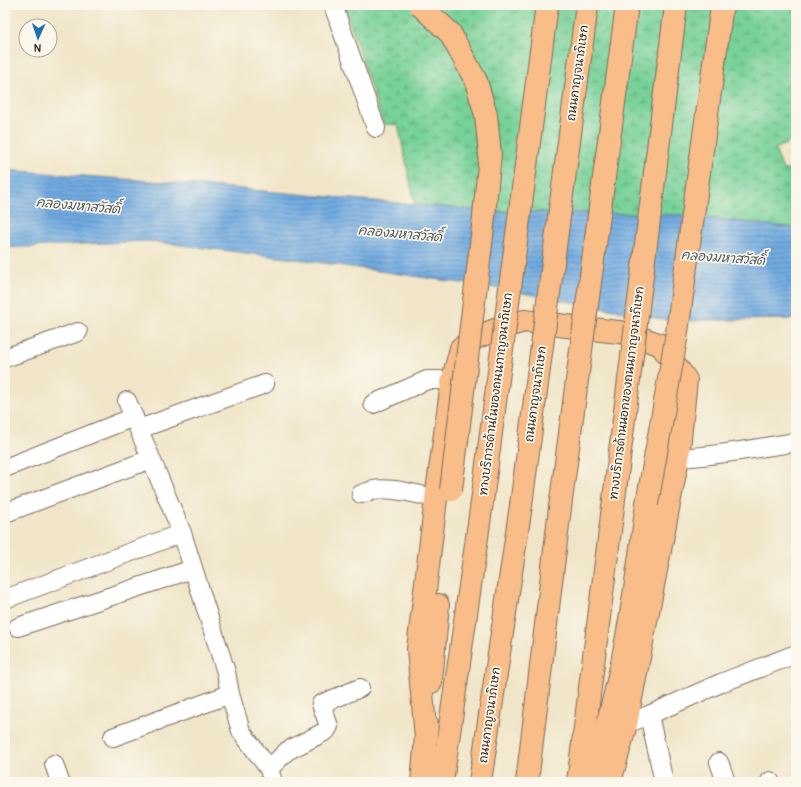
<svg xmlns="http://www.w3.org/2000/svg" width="801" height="787" viewBox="0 0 801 787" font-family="Pangolin,'Playpen Sans Thai',sans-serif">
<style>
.wetland{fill:url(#wetland-marsh);stroke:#597e5b}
.water{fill:url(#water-rules);stroke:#566a80}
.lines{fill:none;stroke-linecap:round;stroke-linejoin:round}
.minor-casing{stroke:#7a6b5a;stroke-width:20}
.major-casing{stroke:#7a6b5a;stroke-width:24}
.highway-casing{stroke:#7a6b5a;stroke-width:24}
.minor{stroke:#fff;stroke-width:18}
.major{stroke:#f8bd89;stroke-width:22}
.highway{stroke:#f8bd89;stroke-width:22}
.major-bridge-casing{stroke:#7a6b5a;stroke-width:24;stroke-linecap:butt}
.highway-bridge-casing{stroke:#7a6b5a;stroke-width:24;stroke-linecap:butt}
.major-bridge{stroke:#f8bd89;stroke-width:22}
.highway-bridge{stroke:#f8bd89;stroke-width:22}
.labels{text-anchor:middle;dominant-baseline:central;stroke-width:3.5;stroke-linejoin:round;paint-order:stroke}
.street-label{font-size:12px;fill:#3b2a1e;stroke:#fbf7ec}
.water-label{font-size:13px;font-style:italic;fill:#4e5762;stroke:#fbf7ec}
</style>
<defs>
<pattern id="wetland-marsh" width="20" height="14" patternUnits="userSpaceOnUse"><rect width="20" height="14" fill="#77d198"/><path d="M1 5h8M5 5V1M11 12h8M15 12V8" fill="none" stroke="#63aa7b"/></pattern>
<pattern id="water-rules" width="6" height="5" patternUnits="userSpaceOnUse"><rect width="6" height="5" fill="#71abe1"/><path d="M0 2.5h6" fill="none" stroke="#5e8bb6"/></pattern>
</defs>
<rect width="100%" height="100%" fill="#fbf7ec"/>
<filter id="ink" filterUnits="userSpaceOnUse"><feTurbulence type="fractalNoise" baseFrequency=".025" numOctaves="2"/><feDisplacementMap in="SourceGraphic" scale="8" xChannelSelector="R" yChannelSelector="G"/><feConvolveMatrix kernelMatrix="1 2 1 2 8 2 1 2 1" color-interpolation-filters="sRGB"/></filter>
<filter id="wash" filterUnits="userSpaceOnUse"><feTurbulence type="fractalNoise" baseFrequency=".012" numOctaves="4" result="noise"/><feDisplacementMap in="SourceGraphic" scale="16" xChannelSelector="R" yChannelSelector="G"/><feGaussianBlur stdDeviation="0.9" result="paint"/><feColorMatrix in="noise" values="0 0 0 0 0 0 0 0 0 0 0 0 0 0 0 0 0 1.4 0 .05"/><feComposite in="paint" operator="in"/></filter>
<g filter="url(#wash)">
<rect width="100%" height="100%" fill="#f0e5c8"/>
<polygon class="wetland" points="344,5 796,5 796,139 775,149 783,170 796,169 796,228 679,215 487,211 415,205 398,125 383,124"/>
<polygon class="water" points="5,170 164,182 487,211 679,215 796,228 796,319 672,321 496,288 303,260 147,241 5,248"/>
</g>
<g filter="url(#ink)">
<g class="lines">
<defs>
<g id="minor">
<polyline points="333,5 376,128"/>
<polyline points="5,358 78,332"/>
<polyline points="127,401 182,533 226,672 230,694 241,731 269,769 273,782"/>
<polyline points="373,404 427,380 440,380 452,383"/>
<polyline points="139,429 265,384"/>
<path d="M678,458C718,456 757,448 796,442"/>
<polyline points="5,468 134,417"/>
<path d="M361,494C365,493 369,491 373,490C389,487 420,494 436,499"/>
<polyline points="5,513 151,459"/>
<polyline points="5,599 182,533"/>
<polyline points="18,627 193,569"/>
<polyline points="649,715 664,782"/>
<polyline points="626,724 649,715 721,683 796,654"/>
<polyline points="113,737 230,694"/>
<polyline points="719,762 726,782"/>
<polyline points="54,764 60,782"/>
<polyline points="269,769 287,751 326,731 329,726 321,704 360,688"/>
<polyline points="770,781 770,782"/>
</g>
<g id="major">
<polyline points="431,682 438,605"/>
<polyline points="426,738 418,649 436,499 452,383 461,348 477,337 495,330 524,321 627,333 661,345 686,380 678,458 626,724 610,782"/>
<polyline points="422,782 427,724"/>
<polyline points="442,782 482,502"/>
<polyline points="578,782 612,515"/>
<path d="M598,782C598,747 611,715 618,681C631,623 639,563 647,504"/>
</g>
<g id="highway">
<polyline points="480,782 521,505"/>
<polyline points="527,782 560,508"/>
</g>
</defs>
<use href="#minor" class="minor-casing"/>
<use href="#major" class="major-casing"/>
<use href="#highway" class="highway-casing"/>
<use href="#minor" class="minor"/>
<use href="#major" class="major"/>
<use href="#highway" class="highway"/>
<defs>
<g id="major-bridge">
<polyline points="420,5 450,33 476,81 486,115 490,154 482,236 451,490"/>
<polyline points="482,502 547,5"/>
<polyline points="647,504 676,339 722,5"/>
<polyline points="612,515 676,5"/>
</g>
<g id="highway-bridge">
<polyline points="521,505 587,5"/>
<polyline points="560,508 627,5"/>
</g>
</defs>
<use href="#major-bridge" class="major-bridge-casing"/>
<use href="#highway-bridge" class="highway-bridge-casing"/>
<use href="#major-bridge" class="major-bridge"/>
<use href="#highway-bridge" class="highway-bridge"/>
</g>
</g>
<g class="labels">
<g class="street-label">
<text transform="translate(578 73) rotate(-82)">ถนนกาญจนาภิเษก</text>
<text transform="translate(627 393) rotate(-83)">ทางบริการด้านนอกของถนนกาญจนาภิเษก</text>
<text transform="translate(496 394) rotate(-83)">ทางบริการด้านในของถนนกาญจนาภิเษก</text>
<text transform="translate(536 394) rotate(-82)">ถนนกาญจนาภิเษก</text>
<text transform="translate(490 715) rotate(-82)">ถนนกาญจนาภิเษก</text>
</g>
<g class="water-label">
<text transform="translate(78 206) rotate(5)">คลองมหาสวัสดิ์</text>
<text transform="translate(400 234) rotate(5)">คลองมหาสวัสดิ์</text>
<text transform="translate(723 258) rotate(4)">คลองมหาสวัสดิ์</text>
</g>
</g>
<rect width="801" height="787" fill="none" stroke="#fbf7ec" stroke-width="20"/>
<g transform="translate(38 38) rotate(183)"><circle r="19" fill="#fbf7ec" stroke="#aea59a"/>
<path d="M0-3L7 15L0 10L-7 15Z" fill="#1f6fb2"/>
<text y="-6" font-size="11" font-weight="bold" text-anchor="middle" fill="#3b2a1e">N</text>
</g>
</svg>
